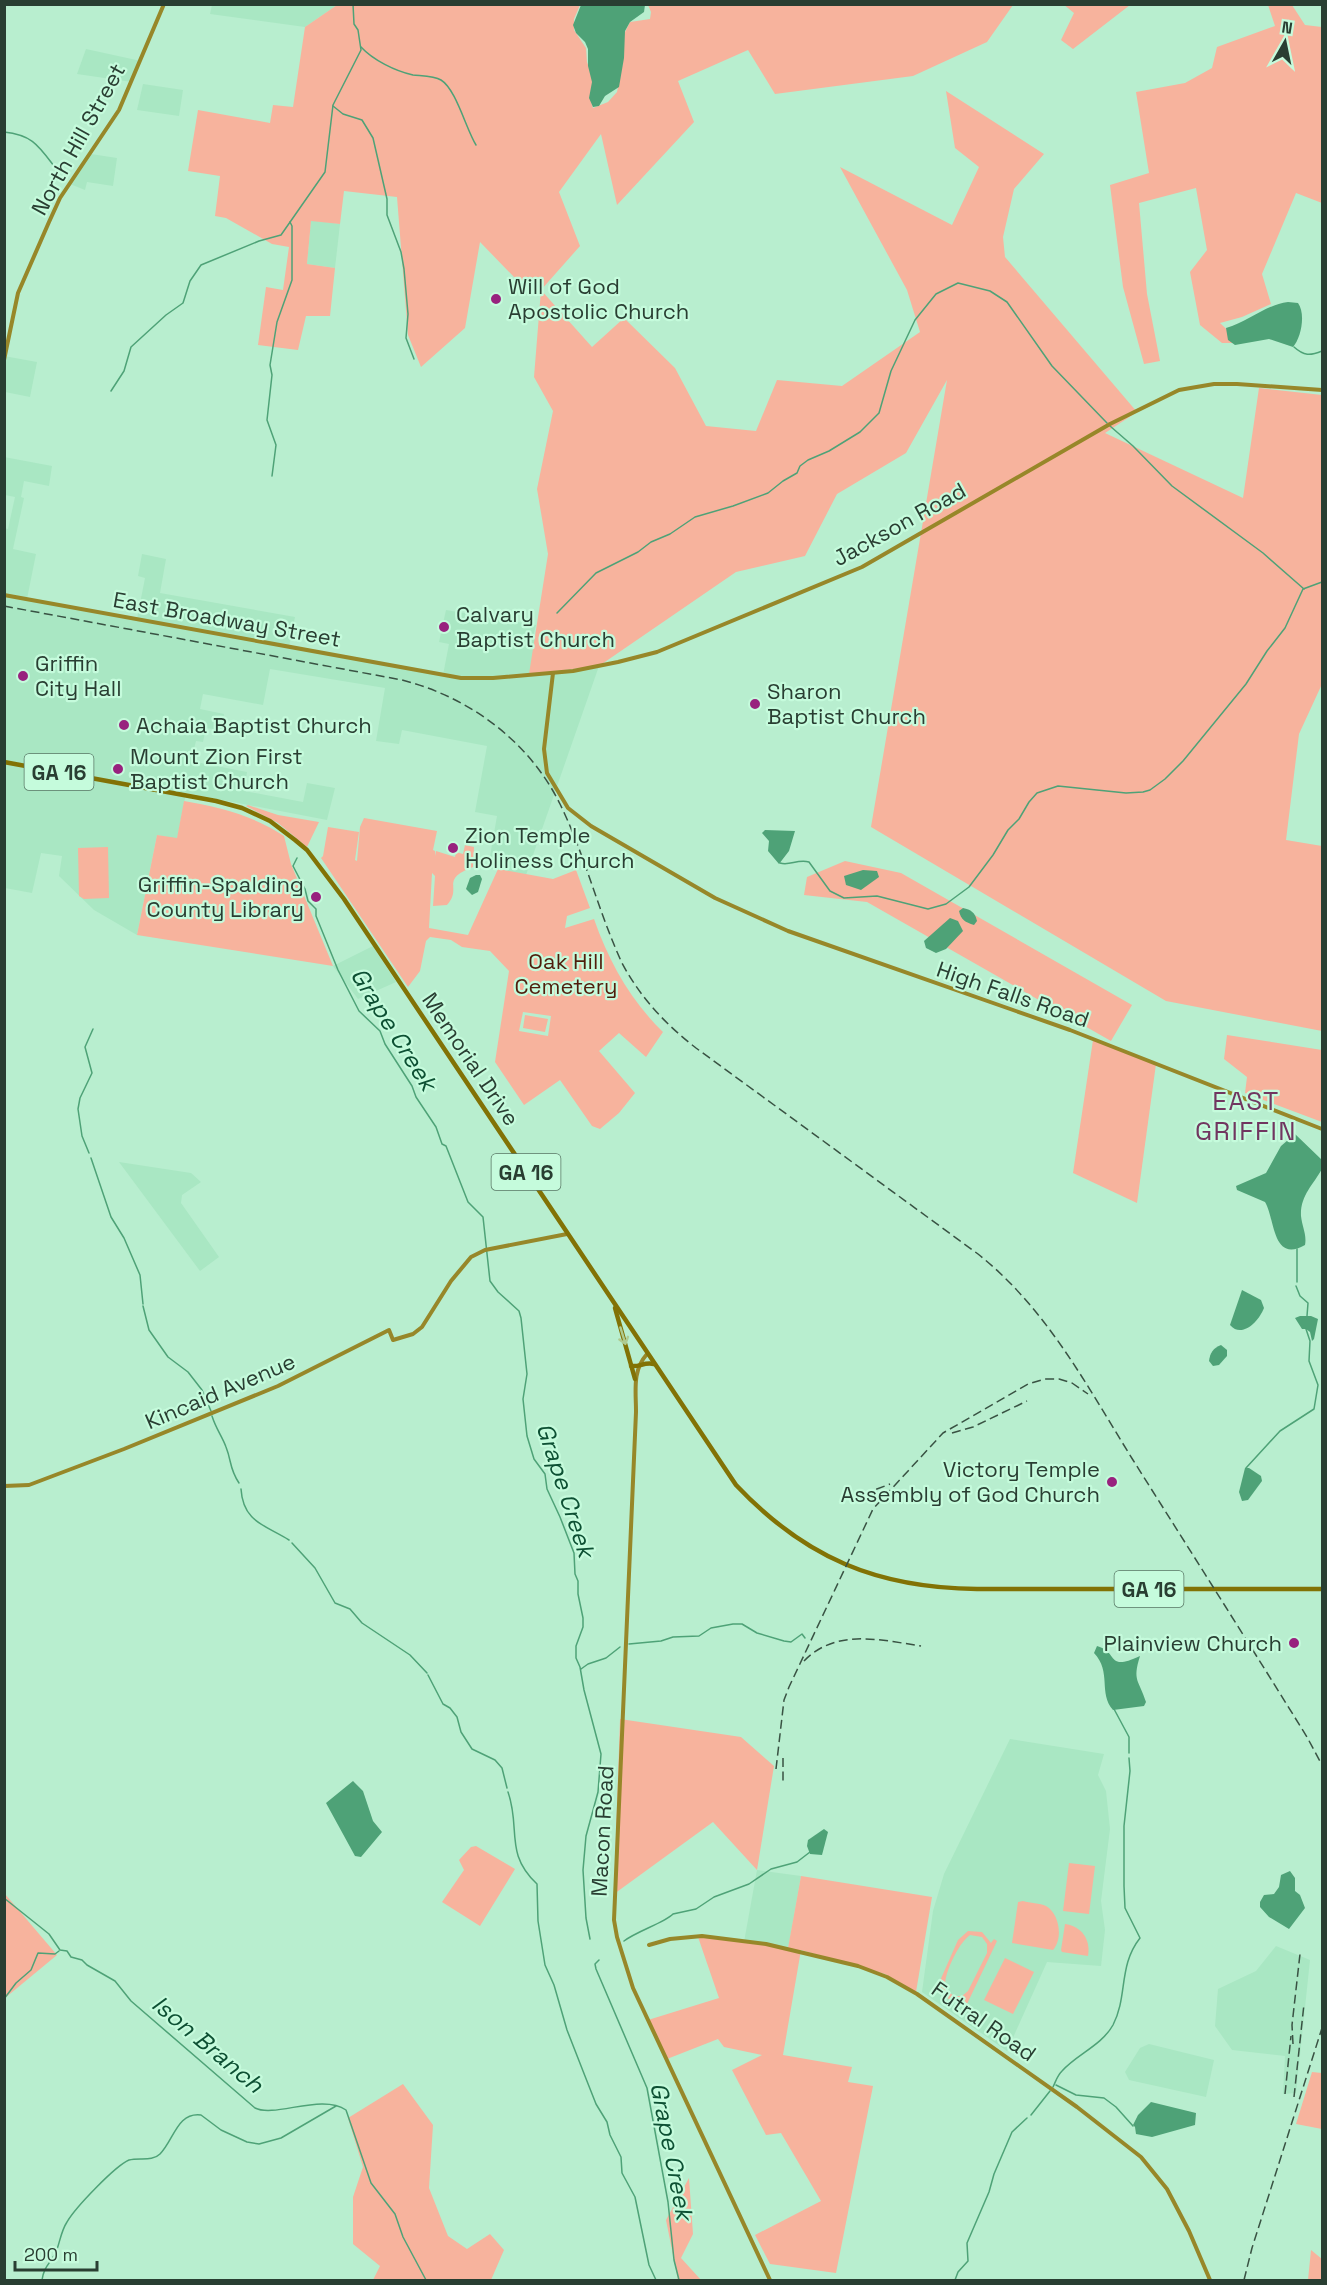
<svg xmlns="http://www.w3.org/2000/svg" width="1327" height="2285" viewBox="0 0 1327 2285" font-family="'Space Grotesk',sans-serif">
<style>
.built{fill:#a9e7c3}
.green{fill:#f7b39d;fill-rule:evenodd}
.water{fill:#4ea277}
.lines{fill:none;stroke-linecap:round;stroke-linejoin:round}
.stream{stroke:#4ea277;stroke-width:1.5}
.secondary{stroke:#978729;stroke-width:4}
.primary{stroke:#827205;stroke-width:4.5}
.rail{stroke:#395243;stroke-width:1.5;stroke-dasharray:9 4.5;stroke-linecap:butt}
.oneway{stroke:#aecb91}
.poi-dot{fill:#98227e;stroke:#c5fbdc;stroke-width:2}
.labels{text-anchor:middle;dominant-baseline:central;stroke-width:4.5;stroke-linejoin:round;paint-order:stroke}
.shield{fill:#c5fbdc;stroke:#587765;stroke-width:1.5}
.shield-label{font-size:21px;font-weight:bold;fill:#293e32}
.street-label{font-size:22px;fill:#293e32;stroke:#c5fbdc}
.poi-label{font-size:22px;fill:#293e32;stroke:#c5fbdc;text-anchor:start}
.park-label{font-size:22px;fill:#501e0c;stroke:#c5fbdc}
.water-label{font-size:24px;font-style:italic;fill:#0d5033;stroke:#c5fbdc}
.quarter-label{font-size:26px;letter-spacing:1.5px;fill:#713660;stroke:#c5fbdc}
</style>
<rect width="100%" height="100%" fill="#b8eecf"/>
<g class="built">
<polygon points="212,5 337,5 305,27 210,14"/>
<polygon points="86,49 141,61 132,82 77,74"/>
<polygon points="143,84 183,90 179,116 137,110"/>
<polygon points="91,154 117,158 113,186 87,182 85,190 70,184"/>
<polygon points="311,220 340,224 335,268 307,264"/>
<polygon points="4,356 37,362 30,397 5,392"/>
<polygon points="4,457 52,466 49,486 24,481 21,497 24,498 13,549 36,554 27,599 137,619 145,578 138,576 142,554 166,559 160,593 295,617 289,647 443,675 449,644 439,642 446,610 536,625 533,637 599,666 526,875 488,868 497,816 475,812 487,746 402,730 399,744 376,741 385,688 270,669 263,705 203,694 200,709 224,714 221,730 206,728 203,742 196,741 191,761 247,772 244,791 303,802 307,783 335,788 327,820 186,793 177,839 157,835 137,935 94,910 59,876 62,856 41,853 32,893 5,888 4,528 8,529 15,497 5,495"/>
<polygon points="373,946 396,982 358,999 333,966"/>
<polygon points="119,1162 191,1173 201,1182 182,1195 181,1203 219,1257 200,1271"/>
<polygon points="1010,1739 1104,1754 1098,1775 1106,1791 1110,1829 1101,1901 1105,1930 1101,1966 1047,1962 1007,2051 922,1992 933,1911 944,1874"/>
<polygon points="757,1870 801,1876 788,1949 744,1942"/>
<polygon points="1276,1946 1310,1960 1296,2093 1283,2094 1285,2056 1232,2050 1215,2026 1218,1989 1256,1971"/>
<polygon points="1149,2044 1214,2060 1206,2097 1129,2080 1125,2072 1140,2048"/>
</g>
<g class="green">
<polygon points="1063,4 1130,4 1130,5 1073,49 1061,40 1074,13"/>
<polygon points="337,5 580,5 574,19 574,30 586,48 587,62 594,82 590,98 593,108 608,102 617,92 623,62 623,36 630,22 650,19 651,12 648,5 1013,5 987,42 913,76 775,94 748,50 678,81 694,122 617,205 601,134 559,192 580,246 541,290 592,347 624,318 675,368 706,426 756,431 777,380 842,386 920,332 907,290 840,167 952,225 979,167 955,148 946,91 1044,154 1014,189 1003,237 1005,257 1137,412 1105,433 1243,498 1259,388 1322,395 1322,684 1299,734 1286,840 1322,846 1322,1031 1166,1001 871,827 947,380 906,453 837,494 805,556 736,572 599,666 529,674 548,554 537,489 553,411 534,377 541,290 514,277 480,242 465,328 421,367 408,335 397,197 344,191 340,224 311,221 307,264 335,268 330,316 306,316 298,350 258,345 266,287 283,290 289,247 272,244 226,218 215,216 220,176 188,171 198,110 270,123 273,105 293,107 305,27"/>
<polygon points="1268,5 1292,5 1305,25 1322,27 1322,203 1296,193 1262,274 1271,304 1242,317 1220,323 1241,343 1222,343 1200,325 1190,272 1207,250 1196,188 1139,203 1147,294 1160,361 1144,364 1123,287 1110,185 1149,173 1136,92 1185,83 1212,68 1217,47 1275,26"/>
<path d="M184,801C220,807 254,816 284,836L291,864L333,966L137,935L157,835L177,838Z"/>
<polygon points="248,805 278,815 319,822 307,847 278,823 246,806"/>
<path d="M364,818L437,831L433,850L435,851V856L436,851L455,857L456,852L463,854L465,845L474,847L473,867C439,880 463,887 447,905L433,906L435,876L432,873L429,928L468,935L498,869L553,879L576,870L590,908L567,916L565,928L594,919C609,962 631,1001 663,1032L646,1057L619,1033L599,1051L635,1093L619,1113L600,1129L592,1126L560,1080L524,1105L495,1062L509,971L490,951L462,947L451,940L430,937L426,941L420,971L408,987L321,858L323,856L328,827L359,832L355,860L357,861L360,827ZM523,1012L551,1016L548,1036L519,1031Z"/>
<polygon points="108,847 109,898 84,899 79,896 78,848"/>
<polygon points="845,861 901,873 1132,1005 1111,1041 867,902 804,895 807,877"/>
<polygon points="525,1015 548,1019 545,1032 523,1028"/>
<polygon points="1227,1035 1322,1050 1322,1122 1245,1093 1247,1077 1224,1059"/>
<polygon points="1093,1040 1156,1064 1137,1203 1073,1173"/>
<polygon points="620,1719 741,1737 774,1766 757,1870 713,1822 614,1894"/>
<polygon points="476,1846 515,1869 480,1926 442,1902 464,1870 459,1860 471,1847"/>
<polygon points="1069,1863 1095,1866 1089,1914 1063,1911"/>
<polygon points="801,1876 932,1897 916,1992 885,1974 801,1950 783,2055 852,2067 848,2082 873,2086 836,2273 770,2264 755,2235 821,2201 781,2133 766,2135 732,2070 762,2055 724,2047 718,2039 667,2059 648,2020 719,1998 698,1937 788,1948"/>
<polygon points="5,1894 57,1955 5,1998 4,1998"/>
<path d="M1023,1901C1030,1903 1040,1903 1046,1906C1060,1914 1063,1939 1053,1950L1012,1943L1018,1902Z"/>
<path d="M1065,1924C1081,1926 1091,1939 1088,1956L1062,1952L1061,1950Z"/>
<path d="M968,1931L982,1932L991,1943L994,1939L997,1941L967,2004L963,2002V2000C950,2003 941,1997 939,1983L958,1940ZM970,1935L982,1937L987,1944V1953L968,1991L962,1996H954L946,1990C941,1978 959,1942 970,1935Z"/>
<polygon points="1005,1958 1034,1972 1013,2014 984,2000"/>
<polygon points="1312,2072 1322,2073 1322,2129 1296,2124"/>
<polygon points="403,2084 433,2125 429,2188 448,2236 467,2249 490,2234 504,2250 491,2280 373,2280 380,2266 353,2244 353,2197 363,2167 348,2118"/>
<polygon points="689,2178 693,2234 681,2258 701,2280 678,2280 666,2220"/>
<polygon points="1311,2250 1322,2259 1322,2280 1308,2280"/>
</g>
<g class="water">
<polygon points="645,5 644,12 630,22 625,31 624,58 619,87 605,96 599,106 593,107 589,98 592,82 588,66 588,49 585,42 576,33 573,25 581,5"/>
<path d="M1288,302L1298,303C1306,314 1301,338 1293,347L1269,339L1235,345L1228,340L1226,328C1248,322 1265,305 1288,302Z"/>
<polygon points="765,830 795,831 789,851 779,864 768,851 769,841 762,833"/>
<polygon points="863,870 877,871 879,877 861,890 846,885 844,876"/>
<polygon points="476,875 480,875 482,879 478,892 472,895 466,889 470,878"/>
<path d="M963,908C971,910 975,912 977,921L974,925C965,922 961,920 959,911Z"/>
<polygon points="950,918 958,921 963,931 946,949 936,953 926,948 924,941"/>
<path d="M1295,1134L1322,1160V1169C1313,1185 1300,1196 1301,1216C1302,1226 1307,1235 1305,1245C1272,1264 1275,1218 1265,1202L1237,1190L1236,1186L1266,1173L1281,1146Z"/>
<path d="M1242,1290L1261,1300L1264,1308C1259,1321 1242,1339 1230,1325Z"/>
<polygon points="1300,1316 1311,1316 1318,1319 1314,1339 1312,1341 1310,1332 1306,1329 1302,1329 1295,1318"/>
<path d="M1221,1345L1227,1350V1356L1219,1365L1213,1366L1209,1361C1210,1353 1213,1348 1221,1345Z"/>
<polygon points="1245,1468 1249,1468 1261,1476 1262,1481 1248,1500 1242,1501 1239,1492"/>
<path d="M1097,1646C1119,1652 1106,1672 1140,1656C1132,1681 1139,1680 1146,1702L1144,1706L1113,1710C1098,1693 1112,1672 1094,1653Z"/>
<polygon points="353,1781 363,1791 373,1821 382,1832 361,1857 355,1856 326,1803"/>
<polygon points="824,1829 828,1832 822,1855 810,1854 807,1846 808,1840"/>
<polygon points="1290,1871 1295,1878 1295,1891 1300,1895 1305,1908 1289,1929 1269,1917 1260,1907 1260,1902 1264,1895 1274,1894 1279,1887 1281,1875"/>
<polygon points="1151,2102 1196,2113 1195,2125 1152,2137 1136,2134 1135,2127 1133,2125 1138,2115"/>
</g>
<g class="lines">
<g class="stream">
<path d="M361,47C373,60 395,71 413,75C421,76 434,76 441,80C456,89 466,129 476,145"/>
<polyline points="333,106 343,114 362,120 373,138 387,199 387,215 401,252 404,269 408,314 406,338 414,359"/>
<path d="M4,132C32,135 38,145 54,166"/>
<path d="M1294,347C1304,356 1310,356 1322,351"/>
<polyline points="111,391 124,371 131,347 166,315 183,303 190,281 201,265 259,241 281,235 325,172 333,105 361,50 358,30 354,24 353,4"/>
<polyline points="1110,426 1133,446 1172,486 1263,553 1304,589"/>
<polyline points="272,476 276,445 267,420 272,375 270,365 277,322 292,280 292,226 290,222"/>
<polyline points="557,613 596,573 638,552 651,542 670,534 695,517 733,506 768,493 783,481 797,473 800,466 808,460 829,451 860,432 879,413 891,371 915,320 936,294 958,283 990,291 1007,302 1052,366 1107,423"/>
<polyline points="297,858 293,866 305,889 308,901 316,909 316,916 338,970 359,1011 380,1031 385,1044 412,1086 416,1097 436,1127 442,1144 446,1146 468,1202 483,1217 490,1281 498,1292 519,1311 521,1318 527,1374 523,1399 527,1436 534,1459 545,1474 547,1489 560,1517 574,1553 575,1574 578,1581 578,1594 583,1618 583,1627 576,1646 576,1658 580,1667 584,1690 601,1754 598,1792 586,1836 583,1870 586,1918 590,1939"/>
<path d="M780,863C790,866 797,859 809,862L830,891L844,898L877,896L928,909L946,904L969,887L993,855L1008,830L1019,819L1029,802L1037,793L1058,786L1126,793L1143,792L1150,790L1165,779L1183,761L1246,684L1267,651L1285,628L1303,589L1322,582"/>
<polyline points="89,1153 82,1136 78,1109 80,1098 92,1073 85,1047 93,1029"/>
<polyline points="91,1158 111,1217 124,1238 140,1275 143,1304"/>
<polyline points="1297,1282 1297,1249"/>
<polyline points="1296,1286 1300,1296 1308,1303 1307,1316"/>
<polyline points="143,1306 149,1330 168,1357 188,1372 202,1390 211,1411"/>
<path d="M212,1416C216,1429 222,1436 226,1447C232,1462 229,1468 239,1483"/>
<polyline points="1246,1468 1280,1431 1314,1409 1318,1385 1309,1361 1310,1341 1306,1329"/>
<path d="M241,1489C243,1522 265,1525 289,1540"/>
<polyline points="292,1543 315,1568 335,1603 350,1609 362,1623 410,1655 427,1673"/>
<polyline points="629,1644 661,1641 673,1637 699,1636 711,1628 733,1624 742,1624 757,1633 784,1641 791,1642 802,1634 805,1638"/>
<polyline points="581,1669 588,1664 606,1658 620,1647"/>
<polyline points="428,1675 443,1704 450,1708 457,1717 461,1732 472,1749 495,1760 502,1768 507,1788"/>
<polyline points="1114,1709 1129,1737 1129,1753"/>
<path d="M508,1792C521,1829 504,1853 537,1884L538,1921L545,1965L554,1985L567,2030L583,2071L596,2104L607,2122L610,2135L621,2157L622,2173L635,2197L649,2265L656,2280"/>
<path d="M4,1898L49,1934L60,1950L67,1951L71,1957L82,1960L87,1965L115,1981L131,2001L255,2108C275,2118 322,2093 346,2110L371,2183L395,2214L403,2237L426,2280"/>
<path d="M624,1941C637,1931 664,1923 673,1914L696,1909L714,1897L749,1884L771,1869L797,1862L810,1852"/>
<polyline points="599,1960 595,1964 596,1969 647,2088 668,2202 674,2260 679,2280"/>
<polyline points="4,1999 16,1983 31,1970 38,1953 55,1954 59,1951"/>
<polyline points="1056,2085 1076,2095 1104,2098 1116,2107 1133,2126"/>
<path d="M1053,2087C1056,2081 1057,2076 1062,2071C1077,2054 1101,2046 1113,2025C1128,1996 1118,1966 1140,1938L1125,1908L1124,1886V1826L1130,1771L1129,1758"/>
<polyline points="1031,2115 1050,2091"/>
<path d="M42,2280C44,2266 50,2264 56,2252C60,2242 61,2231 67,2222C75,2208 115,2166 129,2160C139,2157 152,2162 160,2154C174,2140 177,2112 201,2115L221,2130L247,2142L259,2144L281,2138L336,2106"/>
<polyline points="955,2280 958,2272 968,2261 967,2243 989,2192 994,2174 1012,2132 1027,2118"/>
</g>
<g class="secondary">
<polyline points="4,360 18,293 49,222 60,198 119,110 164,4"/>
<polyline points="4,595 461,678 493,678 573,671 618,662 657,652 862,567 1110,424 1179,390 1214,384 1237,384 1322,390"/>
<polyline points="553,673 544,749 547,773 568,808 591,826 715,898 788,931 1070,1030 1322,1129"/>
<path d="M647,1354C632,1371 636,1390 636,1412L614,1920L617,1937L633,1988L770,2280"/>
<polyline points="4,1486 29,1485 124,1449 278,1386 389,1330 393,1340 413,1334 422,1327 451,1281 471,1257 485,1250 567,1234"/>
<polyline points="649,1945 670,1939 702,1936 766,1944 858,1966 887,1977 917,1994 1077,2107 1141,2157 1167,2189 1189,2231 1210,2280"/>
</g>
<g class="primary">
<path d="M4,762L216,801L242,808L270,821L295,840L307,850L344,899L736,1485C805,1558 877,1588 977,1589H1322"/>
<polyline points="615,1308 635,1379"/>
<path d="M631,1366C641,1367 643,1362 654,1364"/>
</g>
<g class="rail">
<path d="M4,606L402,680C469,697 529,741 560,804C585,855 598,911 622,963C640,997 665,1024 696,1048L978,1254C1047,1309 1087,1386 1133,1460C1191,1552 1250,1645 1307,1737L1322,1765"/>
<polyline points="952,1433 973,1427 1027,1401"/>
<polyline points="851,1499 890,1484"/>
<path d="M804,1661C836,1628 881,1640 921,1646"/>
<polyline points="783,1758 783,1785"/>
<polyline points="776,1769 784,1700 789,1687 873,1509 943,1433 1028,1384 1045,1379 1059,1379 1072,1383 1088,1394"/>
<polyline points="1293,2044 1292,2025 1300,1954"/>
<polyline points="1285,2094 1291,2036"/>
<polyline points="1294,2097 1304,2004"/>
<polyline points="1244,2280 1252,2248 1322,2028"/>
</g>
</g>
<defs><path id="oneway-shaft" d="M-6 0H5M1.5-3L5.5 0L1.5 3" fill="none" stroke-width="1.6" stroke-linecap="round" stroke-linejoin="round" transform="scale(1.5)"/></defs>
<use class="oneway" href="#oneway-shaft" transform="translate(623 1336) rotate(73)"/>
<g class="poi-dot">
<circle cx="496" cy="299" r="6"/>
<circle cx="444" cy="627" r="6"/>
<circle cx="23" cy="676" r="6"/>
<circle cx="755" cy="704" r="6"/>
<circle cx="124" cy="725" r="6"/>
<circle cx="118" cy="769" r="6"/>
<circle cx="453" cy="848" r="6"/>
<circle cx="316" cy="897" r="6"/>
<circle cx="1112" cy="1482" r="6"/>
<circle cx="1294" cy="1643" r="6"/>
</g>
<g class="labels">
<g class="shield">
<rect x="24.5" y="754" width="69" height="36" rx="4.5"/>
<rect x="491.5" y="1154" width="69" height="36" rx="4.5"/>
<rect x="1114.5" y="1571" width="69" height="36" rx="4.5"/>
</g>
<g class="shield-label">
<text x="59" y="772">GA 16</text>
<text x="526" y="1172">GA 16</text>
<text x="1149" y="1589">GA 16</text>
</g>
<g class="street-label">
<text transform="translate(78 139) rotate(-61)">North Hill Street</text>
<text transform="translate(899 524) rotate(-29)">Jackson Road</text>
<text transform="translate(227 619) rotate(10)">East Broadway Street</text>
<text transform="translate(1013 994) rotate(19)">High Falls Road</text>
<text transform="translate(471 1059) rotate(56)">Memorial Drive</text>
<text transform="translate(220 1391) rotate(-23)">Kincaid Avenue</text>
<text transform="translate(602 1831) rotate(-87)">Macon Road</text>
<text transform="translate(984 2021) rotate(35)">Futral Road</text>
</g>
<g class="poi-label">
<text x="508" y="286">Will of God<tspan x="508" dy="25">Apostolic Church</tspan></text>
<text x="456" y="614">Calvary<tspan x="456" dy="25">Baptist Church</tspan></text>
<text x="35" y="663">Griffin<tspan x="35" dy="25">City Hall</tspan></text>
<text x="767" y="691">Sharon<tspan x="767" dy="25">Baptist Church</tspan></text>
<text x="136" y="725">Achaia Baptist Church</text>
<text x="130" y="756">Mount Zion First<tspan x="130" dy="25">Baptist Church</tspan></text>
<text x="465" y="835">Zion Temple<tspan x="465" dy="25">Holiness Church</tspan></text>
<text x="304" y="884" text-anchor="end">Griffin-Spalding<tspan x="304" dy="25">County Library</tspan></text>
<text x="1100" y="1469" text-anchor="end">Victory Temple<tspan x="1100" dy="25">Assembly of God Church</tspan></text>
<text x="1282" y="1643" text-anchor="end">Plainview Church</text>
</g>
<g class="park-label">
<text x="566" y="961">Oak Hill<tspan x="566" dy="25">Cemetery</tspan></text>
</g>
<g class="water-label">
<text transform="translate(394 1029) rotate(58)">Grape Creek</text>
<text transform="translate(566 1490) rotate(72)">Grape Creek</text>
<text transform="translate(208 2044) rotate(40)">Ison Branch</text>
<text transform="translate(672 2151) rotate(79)">Grape Creek</text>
</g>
<g class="quarter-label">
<text x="1246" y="1101">EAST<tspan x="1246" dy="30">GRIFFIN</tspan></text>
</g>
</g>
<rect width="1327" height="2285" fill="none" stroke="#293e32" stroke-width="12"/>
<g transform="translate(1285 42) rotate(9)" stroke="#c5fbdc" stroke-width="4.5" paint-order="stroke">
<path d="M0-4.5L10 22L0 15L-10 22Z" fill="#293e32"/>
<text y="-9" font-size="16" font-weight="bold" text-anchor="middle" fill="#293e32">N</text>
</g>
<path d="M15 2261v9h82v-9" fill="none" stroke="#293e32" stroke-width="3"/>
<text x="24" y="2261" font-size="18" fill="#293e32" stroke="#c5fbdc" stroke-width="4.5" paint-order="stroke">200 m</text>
</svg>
